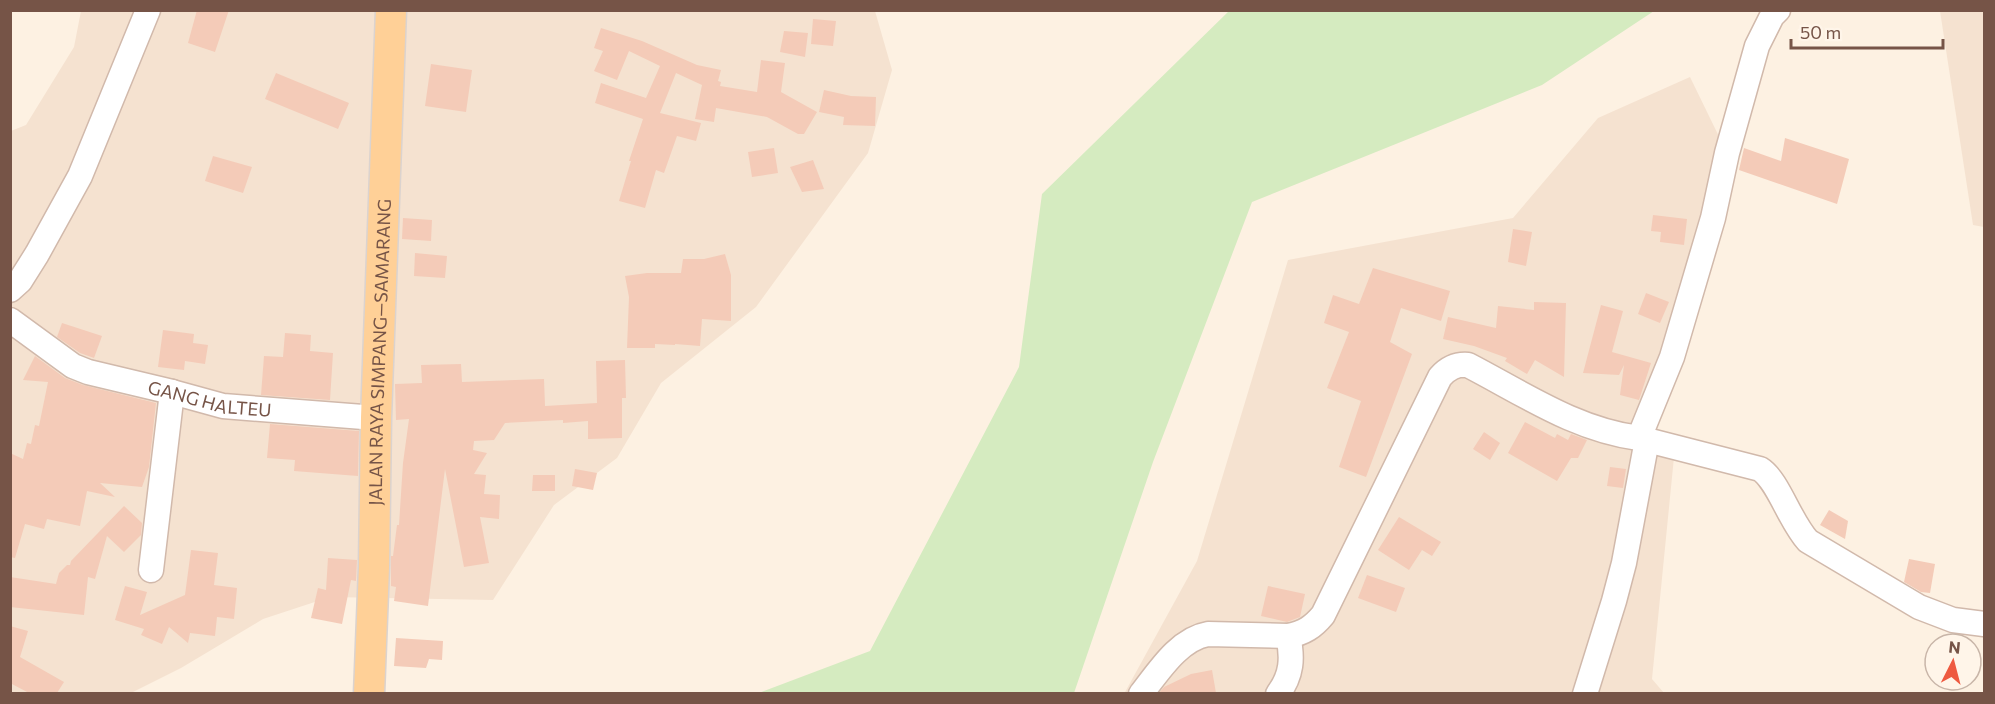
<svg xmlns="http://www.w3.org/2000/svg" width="1995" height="704" viewBox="0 0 1995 704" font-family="Commissioner,sans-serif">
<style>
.residential{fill:#f5e2d0}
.green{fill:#d5ebc0}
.building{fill:#f4cbb8}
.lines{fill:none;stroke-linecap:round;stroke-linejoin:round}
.minor-casing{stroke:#d1b9ab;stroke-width:27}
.major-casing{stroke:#dbd3cf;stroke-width:33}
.minor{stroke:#fff;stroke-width:24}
.major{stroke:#ffd097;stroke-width:30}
.labels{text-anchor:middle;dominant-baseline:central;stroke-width:4.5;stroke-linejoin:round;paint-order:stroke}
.street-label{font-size:18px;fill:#765447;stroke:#fff5e9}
</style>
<rect width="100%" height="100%" fill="#fdf1e2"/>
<g class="residential">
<polygon points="81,11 875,11 892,70 868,153 756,307 661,383 617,458 554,505 493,600 330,597 263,619 181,668 131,693 11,694 11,131 26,125 74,47"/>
<polygon points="1940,11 1984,11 1984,227 1973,225"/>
<polygon points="1690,77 1727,153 1640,437 1675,447 1652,679 1664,693 1124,694 1197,561 1288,260 1513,218 1598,118"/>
</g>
<polygon class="green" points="1230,10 1654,11 1542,85 1252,202 1153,462 1074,693 759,693 870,651 1019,367 1042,194"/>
<g class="building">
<polygon points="197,10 229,10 215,52 188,43"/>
<polygon points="813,19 836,21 833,46 811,44"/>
<polygon points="601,28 642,41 697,65 721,70 718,81 721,82 720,86 757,92 761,60 785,63 781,92 817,112 804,134 798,134 767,117 716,108 714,122 695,119 702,85 676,73 660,113 701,123 696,141 677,136 664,173 656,170 645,208 619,201 631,161 629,161 643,119 595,103 601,83 646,98 660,66 629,51 617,80 594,71 603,51 594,48"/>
<polygon points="784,31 808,33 805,57 780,52"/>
<polygon points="431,64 472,70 466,112 425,106"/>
<polygon points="276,73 349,103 338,129 265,99"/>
<polygon points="824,90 851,96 876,97 875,126 843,125 844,117 819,112"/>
<polygon points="1785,138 1849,159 1837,204 1739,170 1744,148 1781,161"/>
<polygon points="774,148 778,173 752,177 748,152"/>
<polygon points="213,156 252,167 243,193 205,181"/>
<polygon points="813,160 824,189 802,192 790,167"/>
<polygon points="1653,215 1687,219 1684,245 1660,242 1661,232 1651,231"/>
<polygon points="403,218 432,220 431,241 402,239"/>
<polygon points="1513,229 1532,232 1526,266 1508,262"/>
<polygon points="415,253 447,256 445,278 414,276"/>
<polygon points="725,254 731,275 731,321 702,319 700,346 675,344 675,345 655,344 655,348 627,348 629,297 625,276 647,273 681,273 683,259 704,259"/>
<polygon points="1373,268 1450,291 1441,321 1401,308 1390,342 1412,354 1366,477 1339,467 1361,401 1327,388 1349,332 1324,323 1333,295 1359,304"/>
<polygon points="1646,293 1669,302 1660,323 1638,314"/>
<polygon points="1534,302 1566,303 1564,377 1535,360 1527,374 1505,361 1507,358 1474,346 1443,339 1448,317 1496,328 1498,306 1534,310"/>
<polygon points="1601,305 1623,311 1612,352 1651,363 1639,400 1620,395 1624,365 1619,375 1583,373"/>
<polygon points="62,323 102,336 94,358 80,353 57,337"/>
<polygon points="163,330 194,334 193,343 208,345 205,364 185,361 184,370 158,367"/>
<polygon points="285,333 311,335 310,351 333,353 330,400 261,395 264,356 283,357"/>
<polygon points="35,356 65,378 83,385 156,403 149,467 142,487 100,483 115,497 87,491 80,526 47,519 44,529 25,524 15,558 10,557 10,453 23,459 27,443 31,444 35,425 39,426 48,382 23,380"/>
<polygon points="625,360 626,398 622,398 622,438 588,439 588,421 563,423 563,420 505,423 494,440 474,441 473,450 487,453 474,474 486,475 484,494 500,495 499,519 480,517 489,563 464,567 445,469 428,606 394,601 396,587 391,586 391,556 393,556 397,525 399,525 403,463 409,419 396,420 395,384 422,383 421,365 461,364 462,382 544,379 545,406 597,403 596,361"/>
<polygon points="1525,422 1555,438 1557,434 1568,440 1571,434 1587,440 1578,458 1571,458 1557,481 1508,453"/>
<polygon points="270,424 359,431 358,476 294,471 295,460 267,458"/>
<polygon points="1484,432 1500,443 1490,460 1473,449"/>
<polygon points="1610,467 1626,469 1623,488 1607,486"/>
<polygon points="575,469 597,473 593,490 572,486"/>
<polygon points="533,475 555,475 555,491 532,491"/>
<polygon points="124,506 142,523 141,535 124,552 107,536 95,579 88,577 84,615 10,607 10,577 56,584 59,573 67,565 70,565 71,561"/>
<polygon points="1829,510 1848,521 1845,539 1820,525"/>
<polygon points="1399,517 1441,542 1432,556 1422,550 1409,570 1378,550"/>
<polygon points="191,550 218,553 214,585 237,588 234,619 217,617 215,636 190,633 188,643 169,627 162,644 141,635 144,629 115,620 125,586 147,592 140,615 185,595"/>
<polygon points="328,558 357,560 356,581 351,580 342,624 311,618 318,588 326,590"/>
<polygon points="1909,559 1935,564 1930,593 1921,592 1904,582"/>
<polygon points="1367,575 1405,588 1396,612 1358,598"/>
<polygon points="1268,586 1305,594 1300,617 1287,622 1261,616"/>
<polygon points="10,626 28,631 20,657 64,682 57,693 29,693 10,683"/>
<polygon points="396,638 443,641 442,660 429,659 426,668 394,666"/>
<polygon points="1212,670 1216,693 1159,693 1164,687 1191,674"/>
</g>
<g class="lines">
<defs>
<g id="minor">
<polyline points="10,290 20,281 37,254 80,176 148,10"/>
<path id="s1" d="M10,320L73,366L88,372L172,392L223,406L376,418"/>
<path d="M1639,438L1760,469C1778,480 1790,522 1808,541L1919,607L1953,620L1984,624"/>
<polyline points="151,570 172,392"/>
<path d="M1141,694C1159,671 1179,639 1208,634L1288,636C1304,633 1313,627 1323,615L1440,377C1448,368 1456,364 1468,365C1524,394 1576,430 1639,438L1672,357L1713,218L1727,153L1757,46L1772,16L1778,10"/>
<path d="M1278,694C1292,675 1293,658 1288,636"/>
<polyline points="1585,694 1614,601 1624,563 1647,440"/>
</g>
<g id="major">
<path id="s2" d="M369,694L374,567L376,418L391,10"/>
</g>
</defs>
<use href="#minor" class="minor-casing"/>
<use href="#major" class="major-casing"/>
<use href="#minor" class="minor"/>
<use href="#major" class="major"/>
</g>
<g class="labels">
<g class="street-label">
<text stroke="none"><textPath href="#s2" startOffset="342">JALAN RAYA SIMPANG—SAMARANG</textPath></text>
<text stroke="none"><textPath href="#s1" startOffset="219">GANG HALTEU</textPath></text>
</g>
</g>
<rect width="1995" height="704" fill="none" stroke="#765447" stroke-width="24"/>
<g transform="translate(1953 662) rotate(6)"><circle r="28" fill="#fff5e9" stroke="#c8b5a8" stroke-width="1.5"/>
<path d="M0-4.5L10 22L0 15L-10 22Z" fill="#ee5a40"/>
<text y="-9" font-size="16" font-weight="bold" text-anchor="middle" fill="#765447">N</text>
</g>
<path d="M1791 39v9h152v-9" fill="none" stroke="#765447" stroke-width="3"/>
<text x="1800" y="39" font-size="18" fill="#765447" stroke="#fff5e9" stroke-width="4.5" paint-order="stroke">50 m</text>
</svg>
